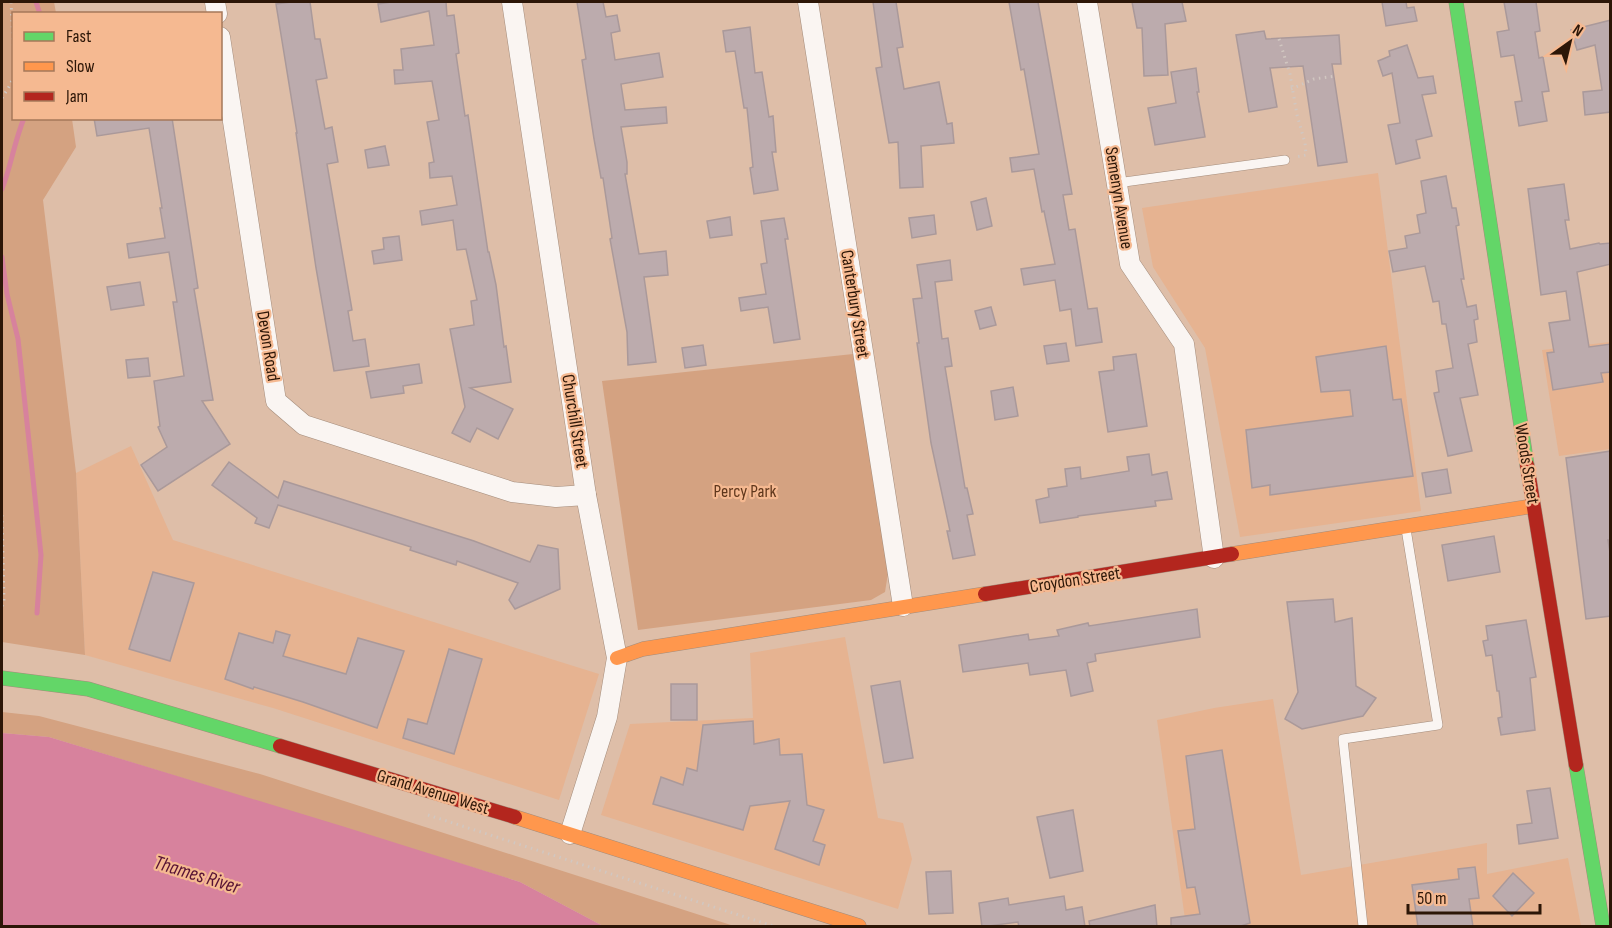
<svg xmlns="http://www.w3.org/2000/svg" width="1612" height="928" viewBox="0 0 1612 928" font-family="'Sofia Sans Condensed',sans-serif">
<style>
.built{fill:#e6b391}
.green{fill:#d4a281}
.water{fill:#d7829d}
.lines{fill:none;stroke-linecap:round;stroke-linejoin:round}
.stream{stroke:#d7829d;stroke-width:5}
.building{fill:#bcabad;stroke:#aa999a;stroke-width:1.5}
.lane-casing{stroke:#a48c7b;stroke-width:10}
.street-casing{stroke:#a48c7b;stroke-width:21}
.fast-casing{stroke:#a48c7b;stroke-width:15}
.slow-casing{stroke:#a48c7b;stroke-width:15}
.jam-casing{stroke:#a48c7b;stroke-width:15}
.path{stroke:#d1c7c1;stroke-width:3;stroke-dasharray:1.5 4.5;stroke-linecap:butt}
.lane{stroke:#faf5f2;stroke-width:9}
.street{stroke:#faf5f2;stroke-width:20}
.fast{stroke:#63d668;stroke-width:14}
.slow{stroke:#ff974d;stroke-width:14}
.jam{stroke:#b3261e;stroke-width:14}
.labels{text-anchor:middle;dominant-baseline:central;stroke-width:4.5;stroke-linejoin:round;paint-order:stroke}
.street-label{font-size:18px;fill:#2c1607;stroke:#f5b991}
.park-label{font-size:18px;fill:#5f371c;stroke:#f5b991}
.water-label{font-size:20px;font-style:italic;fill:#571335;stroke:#f5b991}
</style>
<rect width="100%" height="100%" fill="#debea8"/>
<g class="built">
<polygon points="1378,173 1421,511 1240,537 1205,348 1153,267 1142,208"/>
<polygon points="1610,342 1610,449 1559,456 1542,350"/>
<polygon points="131,446 173,540 599,674 559,800 273,708 85,655 76,473"/>
<polygon points="845,637 878,818 903,823 912,859 898,909 601,815 630,724 753,718 750,653"/>
<polygon points="1273,699 1301,875 1487,843 1487,874 1568,858 1581,926 1186,926 1157,720 1214,708"/>
</g>
<g class="green">
<polygon points="2,2 54,2 56,13 14,14 14,118 72,119 76,147 43,200 76,473 85,655 2,642"/>
<polygon points="853,354 889,567 885,592 871,600 638,630 602,381"/>
<polygon points="2,712 39,716 260,774 734,926 603,926 520,882 49,737 2,733"/>
</g>
<polygon class="water" points="2,733 49,737 345,827 520,882 603,926 2,926"/>
<g class="lines">
<g class="stream">
<polyline points="36,2 40,14"/>
<path d="M2,189C11,166 14,143 24,118"/>
<polyline points="2,257 7,294 18,339 34,488 41,555 37,613"/>
</g>
</g>
<g class="building">
<polygon points="291,2 310,2 315,39 320,39 327,78 316,80 325,129 332,127 338,162 327,164 352,310 348,311 353,341 365,339 369,366 334,371 316,268 296,133 297,133 276,4"/>
<polygon points="391,2 446,2 447,16 454,15 459,53 456,54 465,116 468,115 488,252 489,252 496,285 504,347 506,346 511,382 470,388 513,409 498,439 477,428 470,442 452,433 465,407 450,329 474,325 471,301 477,300 466,249 457,250 453,220 422,225 420,211 457,205 452,176 430,178 429,163 434,162 427,122 439,120 432,81 395,84 394,70 403,70 401,49 434,45 429,11 381,22 378,4"/>
<polygon points="577,2 603,2 606,17 617,15 620,31 611,33 615,60 659,53 663,77 621,84 625,110 666,107 667,123 621,127 627,162 627,174 625,174 639,254 666,251 668,275 644,277 656,362 628,365 627,332 610,239 612,238 603,178 601,178 594,139 582,60 586,59"/>
<polygon points="873,2 896,2 903,47 897,48 904,89 939,82 947,124 952,123 954,143 921,146 923,187 900,188 898,142 889,143 876,68 882,67"/>
<polygon points="1009,2 1038,2 1072,194 1063,195 1069,230 1075,229 1088,309 1097,308 1102,342 1076,346 1071,309 1060,311 1055,280 1024,285 1021,269 1055,264 1044,211 1042,212 1034,169 1012,172 1010,158 1039,154 1024,69 1021,70"/>
<polygon points="1132,2 1182,2 1186,21 1165,24 1168,75 1144,76 1142,28 1137,28"/>
<polygon points="1382,2 1406,2 1407,8 1414,7 1417,21 1386,26"/>
<polygon points="1504,2 1536,2 1540,31 1535,32 1539,58 1543,57 1549,91 1542,92 1547,121 1519,126 1515,102 1522,101 1514,55 1501,57 1497,32 1509,30"/>
<polygon points="1611,20 1611,112 1585,115 1583,92 1602,90 1595,45 1577,50 1571,30"/>
<polygon points="750,27 755,73 762,72 769,117 773,116 776,152 772,152 778,190 754,194 750,168 753,167 747,108 744,108 735,51 726,52 723,31"/>
<polygon points="1264,31 1266,39 1339,35 1341,64 1332,64 1347,162 1318,166 1303,66 1270,68 1277,107 1249,112 1236,35"/>
<polygon points="1407,45 1418,78 1433,76 1436,93 1422,95 1432,136 1416,140 1420,158 1396,164 1388,125 1400,123 1392,73 1383,76 1378,61 1390,56 1389,51"/>
<polygon points="1196,68 1199,92 1197,92 1205,137 1155,145 1148,108 1176,103 1171,72"/>
<polygon points="94,118 172,118 198,288 194,289 213,400 202,401 230,444 158,491 141,465 167,447 158,427 160,426 154,381 184,376 173,302 177,302 169,252 129,258 127,244 165,238 160,208 162,208 149,128 97,136"/>
<polygon points="385,146 389,165 368,168 365,150"/>
<polygon points="1446,176 1452,208 1456,208 1459,225 1456,226 1464,279 1461,279 1467,307 1476,305 1478,319 1474,320 1477,342 1468,344 1478,395 1460,398 1472,451 1448,456 1434,393 1439,392 1436,371 1453,368 1446,324 1442,324 1439,301 1433,302 1425,266 1393,272 1389,251 1407,248 1405,236 1420,233 1417,215 1426,213 1421,181"/>
<polygon points="1564,184 1569,220 1565,220 1570,249 1599,243 1600,244 1611,243 1611,264 1577,272 1589,347 1611,344 1611,372 1601,373 1603,382 1553,390 1547,353 1554,352 1549,323 1570,320 1566,291 1541,295 1528,189"/>
<polygon points="986,198 992,226 977,230 971,202"/>
<polygon points="934,215 936,234 912,238 909,218"/>
<polygon points="730,217 732,235 710,238 707,221"/>
<polygon points="784,218 788,239 785,239 800,339 774,343 768,307 741,311 739,298 766,294 761,264 767,263 761,221"/>
<polygon points="399,236 402,260 374,264 372,251 384,249 383,238"/>
<polygon points="950,260 952,280 935,282 942,339 948,338 952,366 945,367 965,488 967,488 973,514 967,515 975,555 953,559 947,531 950,531 931,443 917,343 919,343 913,299 922,298 917,265"/>
<polygon points="140,282 144,305 111,310 107,287"/>
<polygon points="991,307 996,325 980,329 975,311"/>
<polygon points="1066,343 1069,361 1047,364 1044,346"/>
<polygon points="703,345 706,365 685,368 682,348"/>
<polygon points="1386,346 1393,400 1401,399 1413,476 1270,495 1270,485 1252,488 1246,430 1353,416 1350,390 1321,392 1316,357"/>
<polygon points="1136,354 1147,426 1108,432 1099,372 1114,370 1113,357"/>
<polygon points="148,358 150,376 128,378 126,360"/>
<polygon points="419,364 422,383 403,386 404,393 371,398 366,372"/>
<polygon points="1013,387 1018,416 995,420 991,391"/>
<polygon points="1611,451 1611,540 1608,540 1611,559 1611,616 1586,619 1566,458"/>
<polygon points="1149,454 1152,475 1167,472 1172,499 1155,501 1156,506 1078,516 1078,517 1040,523 1036,500 1049,497 1048,489 1067,486 1065,469 1080,467 1081,479 1129,471 1127,457"/>
<polygon points="229,462 278,498 284,481 474,541 530,562 538,545 558,549 560,589 515,609 509,600 518,583 457,561 456,565 410,550 411,547 278,505 269,528 255,523 257,518 212,485"/>
<polygon points="1447,469 1451,493 1426,497 1422,473"/>
<polygon points="1494,536 1500,572 1448,581 1442,545"/>
<polygon points="153,572 194,583 170,661 129,649"/>
<polygon points="1333,599 1335,622 1352,618 1356,686 1376,698 1363,716 1302,729 1285,719 1298,692 1287,602"/>
<polygon points="1197,609 1200,637 1095,654 1096,661 1087,663 1093,691 1071,696 1066,670 1030,675 1028,663 963,672 959,645 1028,634 1029,640 1059,636 1057,630 1088,623 1089,626"/>
<polygon points="1526,620 1536,677 1530,678 1535,730 1501,735 1498,718 1502,717 1499,691 1497,691 1492,655 1486,656 1483,641 1488,640 1486,626"/>
<polygon points="276,631 290,635 283,656 346,674 358,638 404,651 377,728 303,702 254,687 253,689 225,679 239,633 273,643"/>
<polygon points="449,649 482,659 454,754 403,738 408,719 427,724"/>
<polygon points="900,681 913,758 884,763 871,686"/>
<rect x="671" y="684" width="26" height="36"/>
<polygon points="753,721 754,744 779,739 780,755 802,754 807,805 824,810 813,841 825,845 819,865 775,849 790,801 750,806 743,830 653,804 661,777 683,785 687,768 697,771 703,725"/>
<polygon points="1222,750 1250,923 1238,927 1171,927 1171,918 1200,914 1195,887 1187,888 1178,831 1195,829 1186,756"/>
<polygon points="1550,788 1558,838 1519,844 1517,825 1532,823 1527,791"/>
<polygon points="1073,810 1083,871 1050,878 1037,817"/>
<polygon points="1475,867 1479,898 1469,899 1473,927 1418,927 1412,885 1459,879 1458,869"/>
<polygon points="951,871 953,913 929,914 926,872"/>
<polygon points="1513,873 1534,893 1512,916 1493,896"/>
<polygon points="1064,896 1066,910 1082,907 1085,927 1019,927 1018,922 982,927 979,903 1008,898 1009,905"/>
<polygon points="1155,905 1157,927 1090,927 1089,921"/>
</g>
<g class="lines">
<defs>
<g id="lane">
<polyline points="1117,183 1285,160"/>
<polyline points="1363,926 1343,739 1438,725 1406,529"/>
</g>
<g id="street">
<polyline points="215,2 217,14"/>
<polyline points="512,2 586,495 617,658 607,717 570,834"/>
<polyline points="808,2 903,606"/>
<polyline points="1087,2 1130,264 1184,344 1214,558"/>
<polyline points="220,37 276,401 304,425 512,492 556,497 586,495"/>
</g>
<g id="fast">
<polyline points="1456,2 1527,465"/>
<polyline points="2,678 88,689 280,746"/>
<polyline points="1576,765 1603,926"/>
</g>
<g id="slow">
<polyline points="1232,554 1533,506"/>
<polyline points="617,658 643,649 985,594"/>
<polyline points="515,817 859,926"/>
</g>
<g id="jam">
<polyline points="1527,465 1576,765"/>
<polyline points="985,594 1232,554"/>
<polyline points="280,746 515,817"/>
</g>
</defs>
<use href="#lane" class="lane-casing"/>
<use href="#street" class="street-casing"/>
<use href="#fast" class="fast-casing"/>
<use href="#slow" class="slow-casing"/>
<use href="#jam" class="jam-casing"/>
<g class="path">
<polyline points="11,2 14,58"/>
<polyline points="1279,39 1290,74 1297,115 1305,143 1306,155 1296,157"/>
<polyline points="1291,89 1314,79 1336,76"/>
<polyline points="2,98 10,85 14,76"/>
<polyline points="2,515 4,602 2,606"/>
<polyline points="428,815 773,926"/>
</g>
<use href="#lane" class="lane"/>
<use href="#street" class="street"/>
<use href="#fast" class="fast"/>
<use href="#slow" class="slow"/>
<use href="#jam" class="jam"/>
</g>
<g class="labels">
<g class="street-label">
<text transform="translate(1119 198) rotate(81)">Semenyn Avenue</text>
<text transform="translate(855 304) rotate(81)">Canterbury Street</text>
<text transform="translate(268 346) rotate(81)">Devon Road</text>
<text transform="translate(575 421) rotate(81)">Churchill Street</text>
<text transform="translate(1527 464) rotate(81)">Woods Street</text>
<text transform="translate(1075 580) rotate(-9)">Croydon Street</text>
<text transform="translate(433 792) rotate(17)">Grand Avenue West</text>
</g>
<g class="park-label">
<text x="745" y="491">Percy Park</text>
</g>
<g class="water-label">
<text transform="translate(197 875) rotate(17)">Thames River</text>
</g>
</g>
<rect width="1612" height="928" fill="none" stroke="#2c1607" stroke-width="6"/>
<rect x="12" y="12" width="210" height="108" fill="#f5b991" stroke="#a5785a" stroke-width="1.5"/>
<rect x="24" y="32" width="30" height="9" fill="#63d668" stroke="#a5785a" stroke-width="1.5"/>
<text x="66" y="42" font-size="18" fill="#2c1607">Fast</text>
<rect x="24" y="62" width="30" height="9" fill="#ff974d" stroke="#a5785a" stroke-width="1.5"/>
<text x="66" y="72" font-size="18" fill="#2c1607">Slow</text>
<rect x="24" y="92" width="30" height="9" fill="#b3261e" stroke="#a5785a" stroke-width="1.5"/>
<text x="66" y="102" font-size="18" fill="#2c1607">Jam</text>
<g transform="translate(1570 42) rotate(34)" stroke="#f5b991" stroke-width="4.5" paint-order="stroke">
<path d="M0-4.5L10 22L0 15L-10 22Z" fill="#2c1607"/>
<text y="-9" font-size="16" font-weight="bold" text-anchor="middle" fill="#2c1607">N</text>
</g>
<path d="M1408 904v9h132v-9" fill="none" stroke="#2c1607" stroke-width="3"/>
<text x="1417" y="904" font-size="18" fill="#2c1607" stroke="#f5b991" stroke-width="4.5" paint-order="stroke">50 m</text>
</svg>
